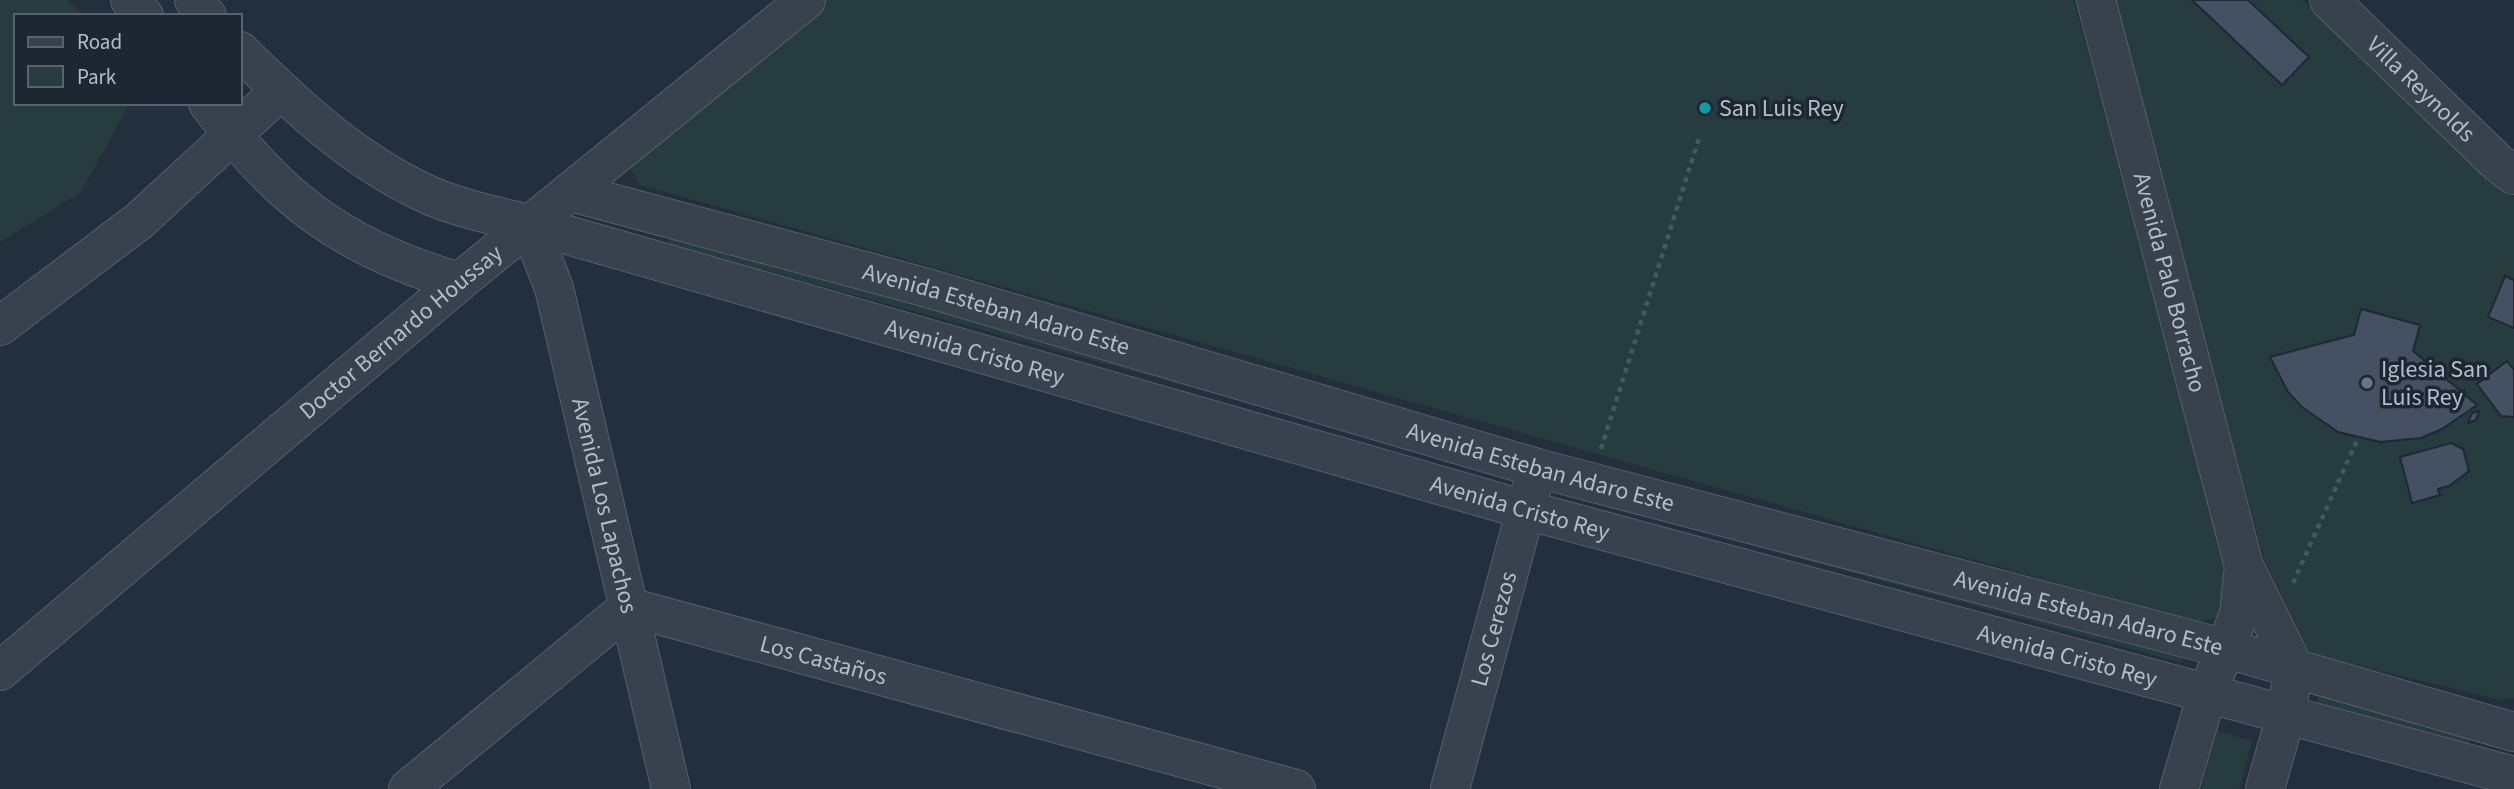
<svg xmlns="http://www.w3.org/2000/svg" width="2514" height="789" viewBox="0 0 2514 789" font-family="'Source Sans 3',sans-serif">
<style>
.green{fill:#263c3f}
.building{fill:#455162;stroke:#1f2835;stroke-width:2}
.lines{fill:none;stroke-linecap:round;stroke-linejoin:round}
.minor-casing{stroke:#565f6c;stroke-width:40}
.path{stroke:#44595c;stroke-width:4.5;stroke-dasharray:5 5;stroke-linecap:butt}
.minor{stroke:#38414e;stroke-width:38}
.culture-dot{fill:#0f9aa8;stroke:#1d2633;stroke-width:2.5}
.worship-dot{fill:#6b7280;stroke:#1d2633;stroke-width:2.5}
.labels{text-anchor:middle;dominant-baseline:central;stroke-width:7;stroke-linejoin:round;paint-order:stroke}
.street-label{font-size:24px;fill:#b4bcc9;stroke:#1d2633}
.poi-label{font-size:24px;fill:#b4bcc9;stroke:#1d2633;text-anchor:start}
</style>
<rect width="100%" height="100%" fill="#242f3e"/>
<g class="green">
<polygon points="0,0 67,0 85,16 16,16 16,103 130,103 81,192 0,242"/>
<polygon points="826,0 2074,0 2226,568 2227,599 2216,618 2195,622 640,185 627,163"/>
<polygon points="2109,0 2302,0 2463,153 2514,197 2514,698 2501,700 2330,659 2309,651 2265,561"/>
<polygon points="672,234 1458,451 1455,460 669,244"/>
<polygon points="1578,497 2184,654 2182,663"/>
<polygon points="2319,694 2471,736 2468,746 2317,704"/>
<polygon points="2217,731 2252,741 2239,789 2201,789"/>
</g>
<g class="building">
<polygon points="2192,0 2248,0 2309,57 2282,85"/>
<polygon points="2505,276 2514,280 2514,328 2488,317"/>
<polygon points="2361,309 2420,325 2413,351 2477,405 2442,429 2421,438 2380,442 2338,432 2302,407 2288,392 2270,357 2354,335"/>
<polygon points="2507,361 2514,370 2514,417 2501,416 2477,384"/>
<polygon points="2479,411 2476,420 2468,423 2472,413"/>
<polygon points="2451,443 2463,449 2469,471 2449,486 2438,489 2440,495 2412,503 2400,457"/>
</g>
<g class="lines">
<defs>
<g id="minor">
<polyline points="130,0 144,16"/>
<polyline points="194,0 207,16"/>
<path id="s1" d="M2096,0L2244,566L2294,667L2286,715L2265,789"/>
<path id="s2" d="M2329,0L2498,163L2514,175"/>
<path id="s3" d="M240,51C298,108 355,162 431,196C462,209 496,216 529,224L1526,510L2514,776"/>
<path d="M208,103C279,200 344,248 459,282"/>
<path id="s4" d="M571,192L924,287L1537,468L2227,649L2514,732"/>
<path id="s5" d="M529,224L554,288L671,789"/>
<polyline points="0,326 139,221 280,91"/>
<path id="s6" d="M0,671L459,282L806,0"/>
<path id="s7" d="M408,789L629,607L1296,789"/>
<path id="s8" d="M1450,789L1532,487"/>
<polyline points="2179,789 2207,694 2239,614 2244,566"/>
</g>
</defs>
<use href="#minor" class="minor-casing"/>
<g class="path">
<polyline points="1601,449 1700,135"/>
<polyline points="2293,583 2358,438"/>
</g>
<use href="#minor" class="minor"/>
</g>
<circle class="culture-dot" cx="1705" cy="108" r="7"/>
<circle class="worship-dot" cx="2367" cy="383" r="7"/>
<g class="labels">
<g class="street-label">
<text stroke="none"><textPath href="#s2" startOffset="128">Villa Reynolds</textPath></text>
<text stroke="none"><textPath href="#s1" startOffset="292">Avenida Palo Borracho</textPath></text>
<text stroke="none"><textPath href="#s4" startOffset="441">Avenida Esteban Adaro Este</textPath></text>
<text stroke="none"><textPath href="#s6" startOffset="525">Doctor Bernardo Houssay</textPath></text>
<text stroke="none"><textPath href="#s3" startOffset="807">Avenida Cristo Rey</textPath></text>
<text stroke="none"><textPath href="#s4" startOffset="1008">Avenida Esteban Adaro Este</textPath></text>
<text stroke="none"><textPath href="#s5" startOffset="292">Avenida Los Lapachos</textPath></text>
<text stroke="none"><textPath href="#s3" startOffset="1374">Avenida Cristo Rey</textPath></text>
<text stroke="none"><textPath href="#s4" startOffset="1575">Avenida Esteban Adaro Este</textPath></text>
<text stroke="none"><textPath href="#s8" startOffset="166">Los Cerezos</textPath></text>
<text stroke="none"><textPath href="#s3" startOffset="1941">Avenida Cristo Rey</textPath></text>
<text stroke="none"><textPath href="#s7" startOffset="488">Los Castaños</textPath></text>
</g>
<g class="poi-label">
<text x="1719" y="108">San Luis Rey</text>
<text x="2381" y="369">Iglesia San<tspan x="2381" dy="28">Luis Rey</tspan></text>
</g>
</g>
<rect x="14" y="14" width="228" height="91" fill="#1d2633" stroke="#59626f" stroke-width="2"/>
<rect x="28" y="37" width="35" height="10" fill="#38414e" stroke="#59626f" stroke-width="2"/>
<text x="77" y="49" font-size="21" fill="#b4bcc9">Road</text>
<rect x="28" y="66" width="35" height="21" fill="#263c3f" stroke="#59626f" stroke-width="2"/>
<text x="77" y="84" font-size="21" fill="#b4bcc9">Park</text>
</svg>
